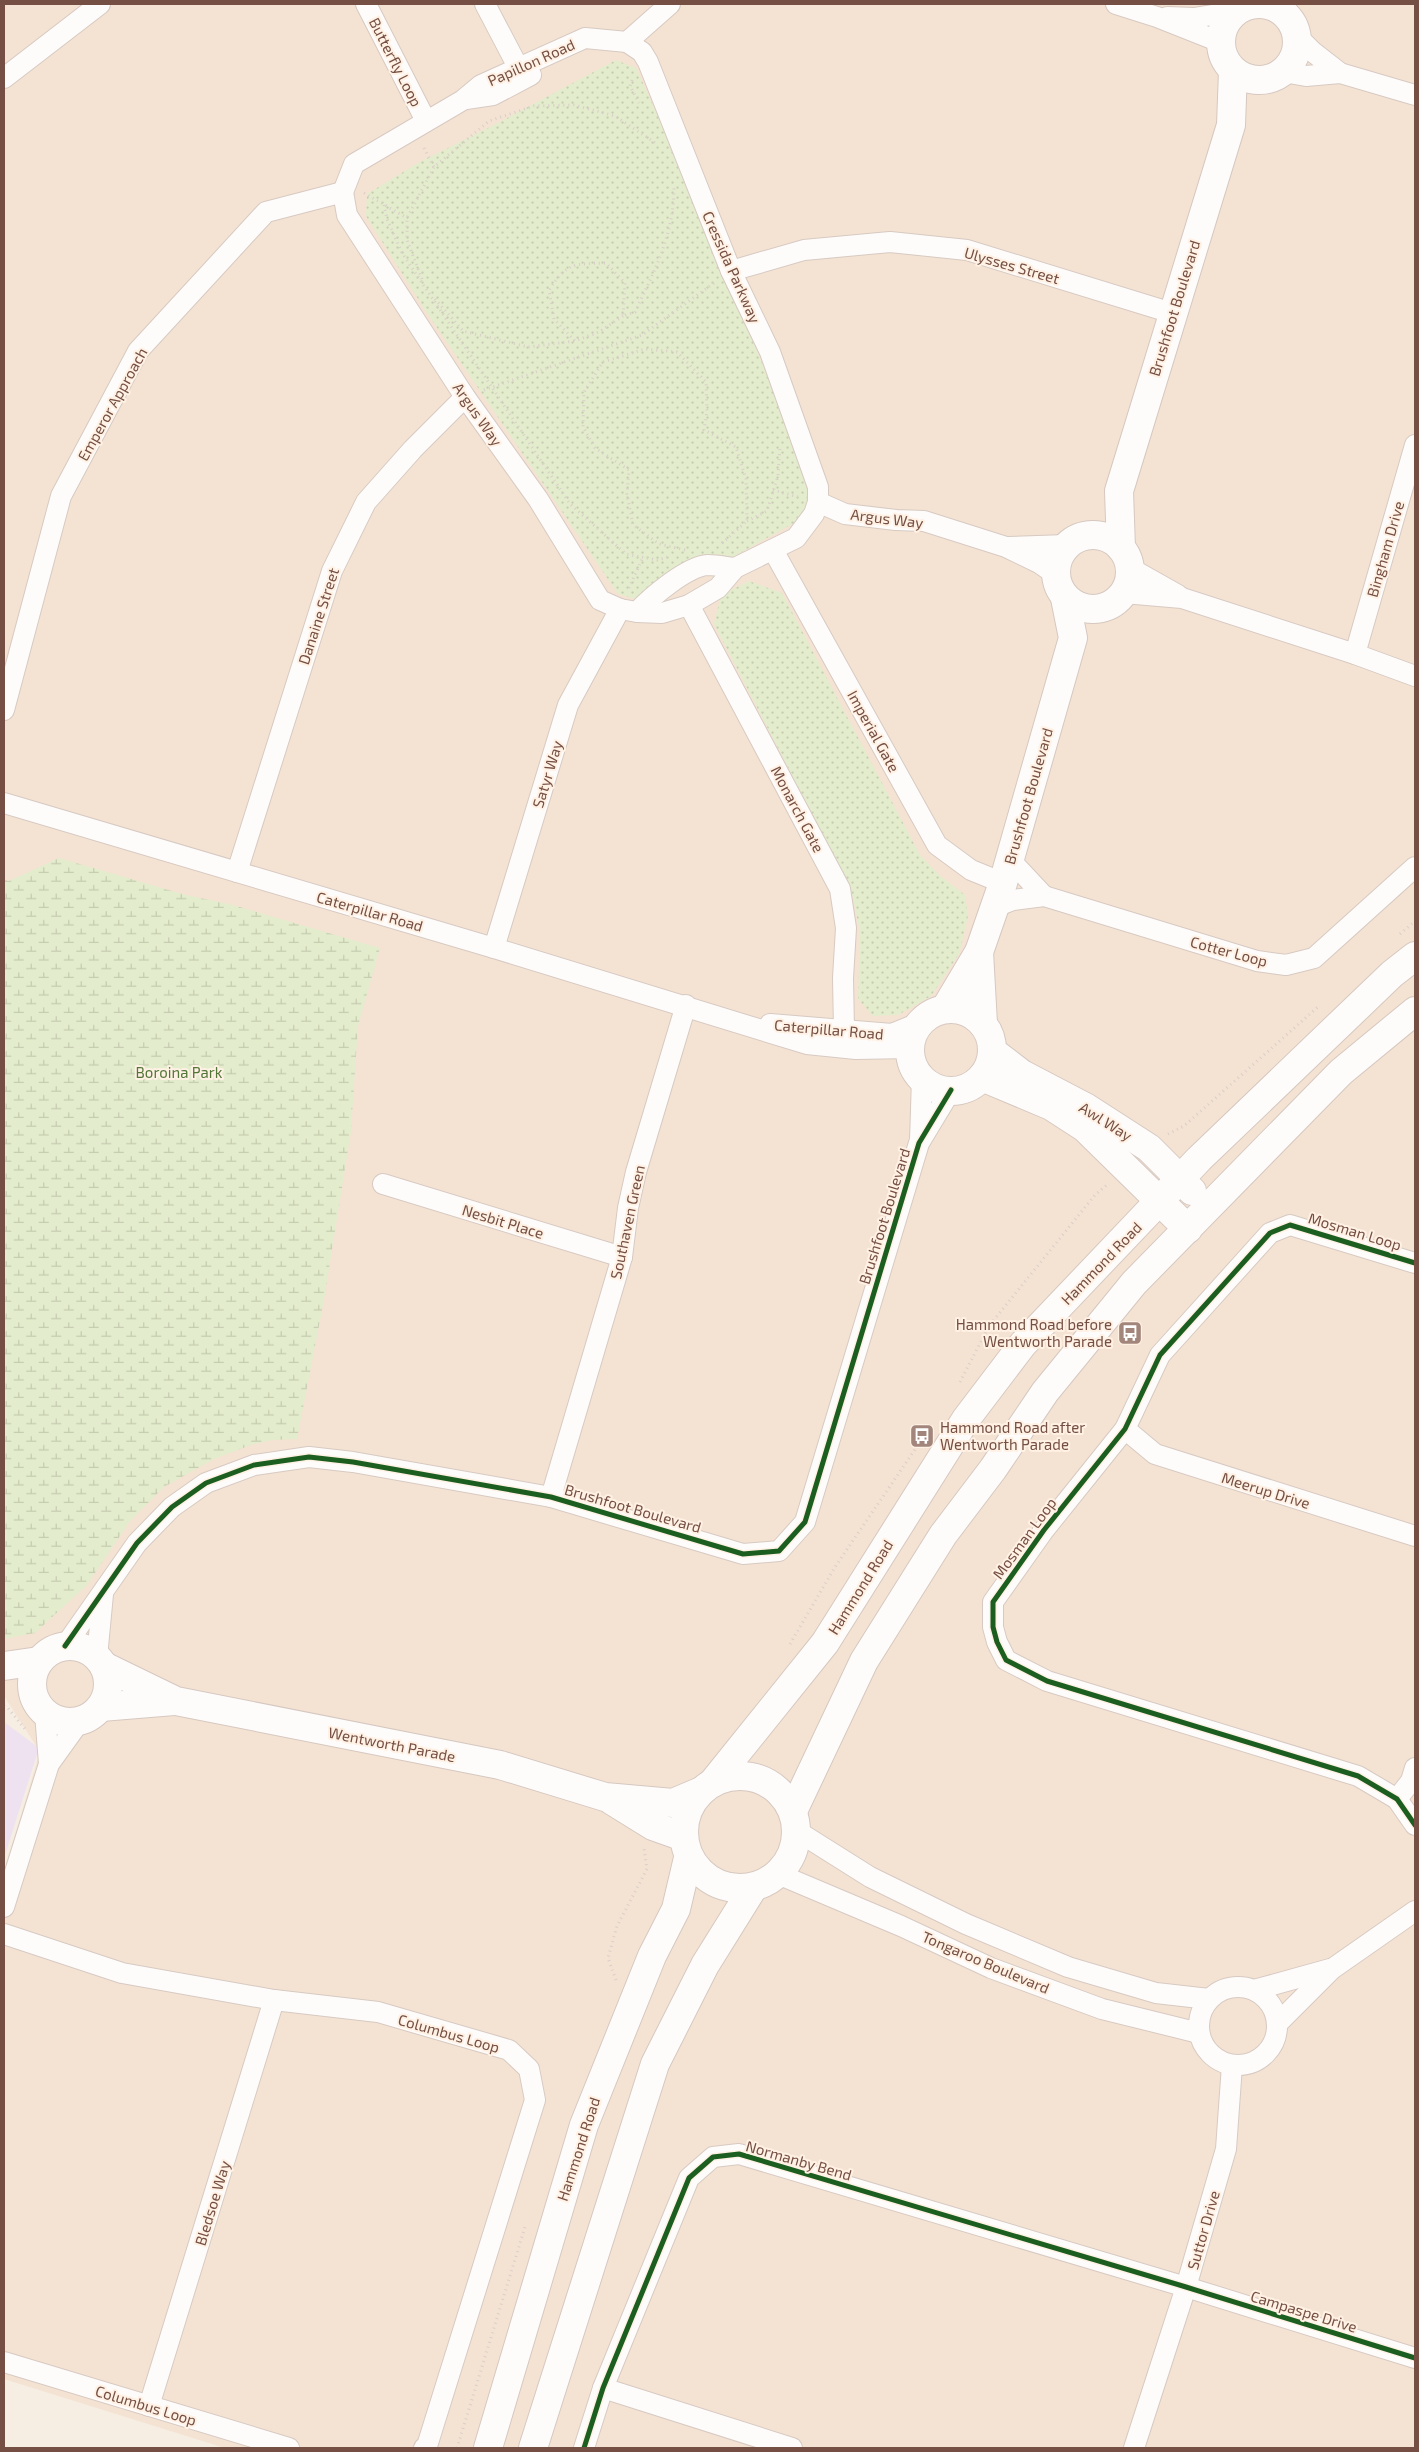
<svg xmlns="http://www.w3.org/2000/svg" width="1419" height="2452" viewBox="0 0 1419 2452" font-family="'Exo 2',sans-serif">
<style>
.residential{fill:#f4e3d3}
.education{fill:#efe2f0}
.wetland{fill:url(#wetland-marsh)}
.park{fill:url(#park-dots)}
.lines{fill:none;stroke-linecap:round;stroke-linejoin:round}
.street-casing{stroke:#d7cac2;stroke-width:22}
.secondary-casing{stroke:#d6c8c0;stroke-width:30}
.path{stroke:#d9ceca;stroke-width:3;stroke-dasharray:1 4;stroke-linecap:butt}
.street{stroke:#fefcfb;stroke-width:20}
.secondary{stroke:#fefcfb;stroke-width:28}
.cycleway-casing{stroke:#fff1e4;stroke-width:8}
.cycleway{stroke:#1b5e20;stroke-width:5}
.labels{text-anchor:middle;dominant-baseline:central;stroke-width:4;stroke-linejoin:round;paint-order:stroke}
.street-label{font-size:15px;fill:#754f43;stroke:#fff1e4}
.park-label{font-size:15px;fill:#517638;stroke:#fff1e4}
.poi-label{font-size:15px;fill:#754f43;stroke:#fff1e4;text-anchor:end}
</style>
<defs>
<pattern id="wetland-marsh" width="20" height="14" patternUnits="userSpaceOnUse" patternTransform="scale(1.25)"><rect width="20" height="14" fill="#e3eccc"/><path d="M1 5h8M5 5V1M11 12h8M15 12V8" fill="none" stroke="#c6ccb0"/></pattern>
<pattern id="park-dots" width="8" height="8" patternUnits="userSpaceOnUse" patternTransform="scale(1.25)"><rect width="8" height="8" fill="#e3eccc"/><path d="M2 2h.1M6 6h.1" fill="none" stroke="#c6ccb0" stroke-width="1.8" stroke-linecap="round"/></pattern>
</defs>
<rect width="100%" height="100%" fill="#f6ede3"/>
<polygon class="residential" points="4,4 1415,4 1415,2448 225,2448 4,2379 4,1871 40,1752 4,1696"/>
<polygon class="education" points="4,1722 39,1748 4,1858"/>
<polygon class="wetland" points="59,858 186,895 229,904 380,948 358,1026 351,1131 324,1300 297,1439 272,1440 251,1445 214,1459 164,1487 130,1521 87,1585 35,1633 4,1639 4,880 9,881"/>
<g class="park">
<polygon points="616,60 636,68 694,194 798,452 810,501 805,517 650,603 618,594 425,310 366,216 367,194 418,163 496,124"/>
<polygon points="749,581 782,593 920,855 939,875 965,895 968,916 959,954 931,996 898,1015 873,1016 858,999 860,931 851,890 714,624 721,595"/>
</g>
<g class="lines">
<defs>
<g id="street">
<polyline points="366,4 426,121"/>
<polyline points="485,4 518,67"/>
<polyline points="1116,4 1157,17 1220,42"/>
<polyline points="1167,17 1194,18 1236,11"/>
<polyline points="1297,36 1313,52 1340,73 1415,95"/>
<polyline points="627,42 642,52 648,62 731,271 770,352 818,487 818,502"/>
<polyline points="1283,72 1306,76 1340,73"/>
<polyline points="4,78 100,4"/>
<polyline points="466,99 493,95 531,75"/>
<polyline points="343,192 347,215 465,397 538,499 600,600 620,609 637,612 662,613 689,605 718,588 735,568 796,538 814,514 818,502 845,514 896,520 924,521 1006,547 1039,563 1055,574"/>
<polyline points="343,192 354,164 463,100 481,85 585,38 627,42 670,4"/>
<polyline points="731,271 804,250 890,242 967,250 1172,313"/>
<polyline points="1008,547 1067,545"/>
<polyline points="773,550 937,845 971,870 1003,883"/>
<polyline points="1130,568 1178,595"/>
<polyline points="1124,593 1182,598 1355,654 1415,676"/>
<polyline points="689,605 840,889 846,928 843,978 844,1030"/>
<path d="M637,612C650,598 687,566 708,565C717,565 726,567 735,568"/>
<polyline points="1355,654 1415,445"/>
<polyline points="4,710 61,496 138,351 266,212 343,192"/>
<polyline points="4,803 494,948 807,1044 856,1049 910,1048"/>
<polyline points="1012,853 1015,865 1044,896"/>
<polyline points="237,872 332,571 366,502 413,449 465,397"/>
<polyline points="995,907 1013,900 1044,896 1257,961 1286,965 1314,958 1415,867"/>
<polyline points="494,948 568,705 620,609"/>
<polyline points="770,1024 892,1034 921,1022"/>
<polyline points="920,1141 922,1078"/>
<polyline points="383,1184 622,1257"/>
<polyline points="1415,1263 1290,1225 1270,1233 1160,1355 1125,1429 1044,1530 993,1602 993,1627 997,1642 1006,1660 1047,1681 1358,1776 1397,1799 1415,1825"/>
<polyline points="1125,1429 1155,1454 1415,1536"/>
<polyline points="551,1497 622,1257 628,1208 636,1172 686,1005"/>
<polyline points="65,1646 137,1543 172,1507 206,1483 254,1465 309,1457 353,1462 551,1497 743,1554 779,1551 805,1522 919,1143 951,1090"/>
<polyline points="97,1657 103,1594"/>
<polyline points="45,1713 49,1764"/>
<polyline points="1397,1799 1411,1781 1415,1768"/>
<polyline points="797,1831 870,1877 966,1924 1068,1967 1156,1993 1209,1999"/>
<polyline points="778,1874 901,1926 991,1968 1102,2009 1199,2033"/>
<polyline points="4,1907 49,1764 80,1721"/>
<polyline points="4,1934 122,1973 274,2000 378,2012 509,2050 529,2069 535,2100 427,2446 424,2448"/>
<circle cx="1238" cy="2026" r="39"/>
<polyline points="1254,1990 1330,1969"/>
<polyline points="1277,2024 1332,1969 1415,1911"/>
<polyline points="4,2362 289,2448"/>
<polyline points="603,2388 792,2448"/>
<polyline points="149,2406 274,2000"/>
<polyline points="584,2448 603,2388 689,2178 713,2157 739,2154 1186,2287 1415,2358"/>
<polyline points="1134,2448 1186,2287 1226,2149 1232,2065"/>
</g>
<g id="secondary">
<circle cx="1259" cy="42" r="38"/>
<circle cx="1093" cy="572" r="37"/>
<polyline points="1121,548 1119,491 1231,125 1233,71"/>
<polyline points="979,952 983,1024"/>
<polyline points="945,1009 979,952 1003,883 1073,638 1065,598"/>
<circle cx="951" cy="1050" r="41"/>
<polyline points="992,1051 1022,1074 1087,1108 1149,1148 1192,1191"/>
<polyline points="982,1077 1051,1106 1085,1128 1188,1229"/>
<circle cx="70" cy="1684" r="38"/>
<polyline points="4,1666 39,1661"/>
<polyline points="104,1666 176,1701 500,1765 605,1797 673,1803 699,1792"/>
<polyline points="101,1707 174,1701"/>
<circle cx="740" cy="1832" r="56"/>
<polyline points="714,1781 825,1643 966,1419 1023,1344 1199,1159 1392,974 1415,956"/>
<polyline points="611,1800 653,1826 684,1837"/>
<polyline points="793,1811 864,1661 943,1535 993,1469 1045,1392 1134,1283 1341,1072 1415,1011"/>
<polyline points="488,2448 584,2125 652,1956 676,1909 688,1858"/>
<polyline points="533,2448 655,2064 705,1965 753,1888"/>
</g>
</defs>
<use href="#street" class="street-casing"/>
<use href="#secondary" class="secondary-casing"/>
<g class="path">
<polyline points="632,80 630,86 639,103"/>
<polyline points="424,148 434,167"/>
<polyline points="364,193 407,218"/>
<polyline points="384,205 387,219 402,253 570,504 626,554 657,560 668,557"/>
<polyline points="422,279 407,240 407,218 434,167 489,121 534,106 574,105 615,116 657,144"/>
<polyline points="435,299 463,331 528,347 575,341"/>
<path d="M623,316L599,332L575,341L554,319L549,290C567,262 575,264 606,263L625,283L623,316L635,312C654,272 674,234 674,188"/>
<polyline points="484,390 642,335 714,283"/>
<polyline points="773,490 798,497"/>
<polyline points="747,521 767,511 778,476 780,448"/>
<polyline points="685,550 659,544 633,525 627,494 629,470 595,448 583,427 584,392 603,362 645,349 677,352 706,382 707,412 704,430 736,447 746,479 747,521 721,544"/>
<polyline points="629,588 643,557"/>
<polyline points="1400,934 1415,921"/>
<polyline points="1168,1134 1184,1126 1319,1006"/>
<polyline points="960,1382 989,1326 1095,1195 1108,1184"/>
<polyline points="790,1644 835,1567 916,1448"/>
<polyline points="4,1706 8,1708 25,1729"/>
<polyline points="616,1980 608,1958 617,1926 647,1869 644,1849"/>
<polyline points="457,2448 525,2227"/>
</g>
<use href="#street" class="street"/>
<use href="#secondary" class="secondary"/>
<defs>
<g id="cycleway">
<polyline points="1415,1263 1290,1225 1270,1233 1160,1355 1125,1429 1044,1530 993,1602 993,1627 997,1642 1006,1660 1047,1681 1358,1776 1397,1799 1415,1825"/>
<polyline points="65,1646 137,1543 172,1507 206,1483 254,1465 309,1457 353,1462 551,1497 743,1554 779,1551 805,1522 919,1143 951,1090"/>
<polyline points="584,2448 603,2388 689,2178 713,2157 739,2154 1186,2287 1415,2358"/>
</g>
</defs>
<use href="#cycleway" class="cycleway-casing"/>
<use href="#cycleway" class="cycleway"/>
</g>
<defs>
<symbol id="bus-square" viewBox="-11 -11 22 22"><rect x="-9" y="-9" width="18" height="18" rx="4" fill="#a2867b" stroke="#fff1e4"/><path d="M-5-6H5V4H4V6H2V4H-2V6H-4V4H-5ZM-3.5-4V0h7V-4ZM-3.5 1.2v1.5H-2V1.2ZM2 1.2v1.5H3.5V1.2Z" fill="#fff"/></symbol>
</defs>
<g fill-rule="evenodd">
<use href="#bus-square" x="1116" y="1319" width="28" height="28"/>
<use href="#bus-square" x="908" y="1422" width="28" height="28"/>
</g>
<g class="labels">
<g class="street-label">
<text transform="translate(396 62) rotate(63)">Butterfly Loop</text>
<text transform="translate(531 62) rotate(-24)">Papillon Road</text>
<text transform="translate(1012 265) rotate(16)">Ulysses Street</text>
<text transform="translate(732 267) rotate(66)">Cressida Parkway</text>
<text transform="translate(1174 308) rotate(-73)">Brushfoot Boulevard</text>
<text transform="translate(112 404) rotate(-61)">Emperor Approach</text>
<text transform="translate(478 414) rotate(55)">Argus Way</text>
<text transform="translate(887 518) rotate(7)">Argus Way</text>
<text transform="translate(1385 549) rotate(-74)">Bingham Drive</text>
<text transform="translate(318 616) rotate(-72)">Danaine Street</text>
<text transform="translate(874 731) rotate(61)">Imperial Gate</text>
<text transform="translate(547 774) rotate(-73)">Satyr Way</text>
<text transform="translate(1028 796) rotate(-74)">Brushfoot Boulevard</text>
<text transform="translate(798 809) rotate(62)">Monarch Gate</text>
<text transform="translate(370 911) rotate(16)">Caterpillar Road</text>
<text transform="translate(1229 951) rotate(15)">Cotter Loop</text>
<text transform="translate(829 1029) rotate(5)">Caterpillar Road</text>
<text transform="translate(1106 1121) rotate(32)">Awl Way</text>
<text transform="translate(884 1216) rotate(-73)">Brushfoot Boulevard</text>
<text transform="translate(503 1221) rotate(17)">Nesbit Place</text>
<text transform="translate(627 1222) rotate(-78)">Southaven Green</text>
<text transform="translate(1355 1231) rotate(17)">Mosman Loop</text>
<text transform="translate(1101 1263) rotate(-46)">Hammond Road</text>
<text transform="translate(1266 1490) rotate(17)">Meerup Drive</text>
<text transform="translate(633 1508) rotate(16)">Brushfoot Boulevard</text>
<text transform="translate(1024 1538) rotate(-54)">Mosman Loop</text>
<text transform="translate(860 1587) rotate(-58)">Hammond Road</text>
<text transform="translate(392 1744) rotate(11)">Wentworth Parade</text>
<text transform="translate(986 1962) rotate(23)">Tongaroo Boulevard</text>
<text transform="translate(449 2033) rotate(16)">Columbus Loop</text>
<text transform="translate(578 2149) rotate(-72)">Hammond Road</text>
<text transform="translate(799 2160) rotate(16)">Normanby Bend</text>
<text transform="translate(212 2203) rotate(-73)">Bledsoe Way</text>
<text transform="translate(1203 2230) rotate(-74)">Suttor Drive</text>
<text transform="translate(1304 2311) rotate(17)">Campaspe Drive</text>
<text transform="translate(146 2405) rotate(17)">Columbus Loop</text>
</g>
<g class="park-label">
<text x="179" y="1072">Boroina Park</text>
</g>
<g class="poi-label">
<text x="1112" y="1324">Hammond Road before<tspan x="1112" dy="17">Wentworth Parade</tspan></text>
<text x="940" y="1427" text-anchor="start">Hammond Road after<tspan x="940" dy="17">Wentworth Parade</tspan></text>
</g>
</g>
<rect width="1419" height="2452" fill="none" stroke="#754f43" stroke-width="10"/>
</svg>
